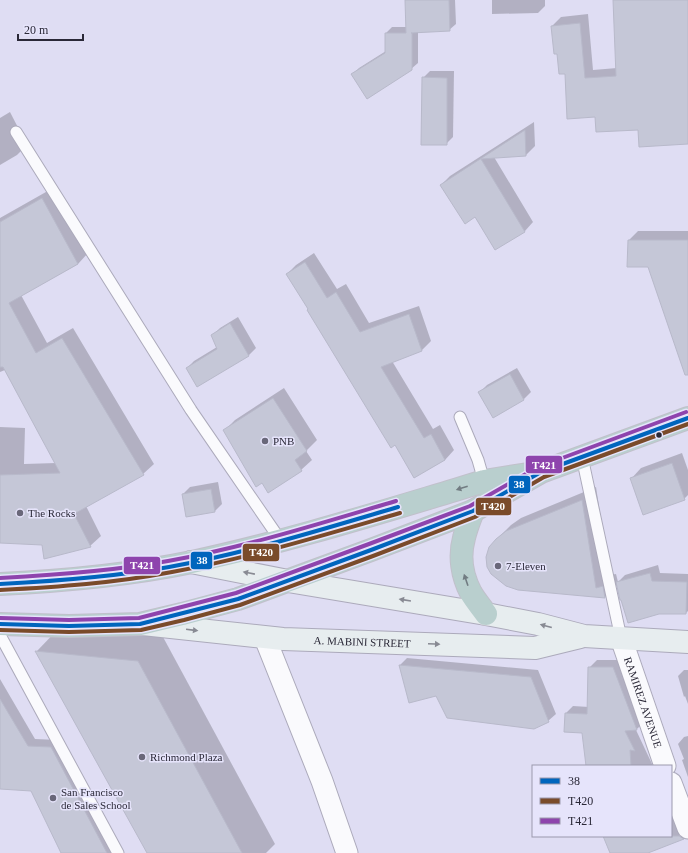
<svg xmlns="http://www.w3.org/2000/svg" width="688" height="853" viewBox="0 0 688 853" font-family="Georgia,serif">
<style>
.shadow{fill:#0003}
.building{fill:#c5c7d7;stroke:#b8b9ca}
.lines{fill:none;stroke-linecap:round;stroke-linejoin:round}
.lane-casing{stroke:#acaabb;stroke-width:13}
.street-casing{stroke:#acaabb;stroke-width:23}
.secondary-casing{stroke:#acaabb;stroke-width:24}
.highway-casing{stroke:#c1c0cb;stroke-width:24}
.lane{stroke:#fafafd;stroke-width:11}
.street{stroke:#fafafd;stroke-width:21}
.secondary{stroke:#e7edef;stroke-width:22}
.highway{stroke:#b9cfce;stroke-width:22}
.bus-1-casing{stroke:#e6e4fb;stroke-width:7}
.bus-2-casing{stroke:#e6e4fb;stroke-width:7}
.bus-3-casing{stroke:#e6e4fb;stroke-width:7}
.bus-1{stroke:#0065bd;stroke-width:4}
.bus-2{stroke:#7a4b2a;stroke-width:4}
.bus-3{stroke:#8e44ad;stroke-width:4}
.oneway{fill:#727c82}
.oneway2{fill:#888a93}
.bus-dot{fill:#2a2837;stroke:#e6e4fb;stroke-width:1.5}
.poi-dot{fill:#696779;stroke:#e6e4fb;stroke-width:1.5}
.labels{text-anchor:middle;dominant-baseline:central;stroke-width:3;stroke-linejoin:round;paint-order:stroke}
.poi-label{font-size:11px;fill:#2a2837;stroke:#e6e4fb;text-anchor:start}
.street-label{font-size:11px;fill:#2a2837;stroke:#e6e4fb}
.line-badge{stroke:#e6e4fb;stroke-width:1.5}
.badge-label{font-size:11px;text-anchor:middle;font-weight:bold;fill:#fff}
</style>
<rect width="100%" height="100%" fill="#dfddf3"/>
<g class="shadow">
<polygon points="406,0 455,0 456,24 449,30 418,31 418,63 411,69 353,74 359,68 386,51 386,33 392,27 407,27"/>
<polygon points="492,0 545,0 545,6 538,13 492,14"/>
<polygon points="614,0 688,0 688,143 639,129 596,116 565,73 558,53 552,26 561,17 588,14 593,70 617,68"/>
<polygon points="430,71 454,71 453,137 446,144 423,78"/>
<polygon points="10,112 27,145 17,155 0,165 0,118"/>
<polygon points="534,122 535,146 526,155 494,157 533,222 525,231 495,248 475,216 441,185 450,176"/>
<polygon points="53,188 88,253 78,264 21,295 47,343 73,328 154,464 143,474 86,506 101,536 90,546 0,542 0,427 25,428 24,464 56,463 5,370 0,372 0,218"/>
<polygon points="638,231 688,231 688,372 649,266 629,240"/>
<polygon points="314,253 337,289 346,284 369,323 419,306 431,341 422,350 392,361 433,429 440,425 454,450 445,460 414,477 396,444 287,274 296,265"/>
<polygon points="238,317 256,348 249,355 197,385 187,368 194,361 217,347 213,335 220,328"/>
<polygon points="517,368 531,392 524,399 493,416 480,392 487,385"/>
<polygon points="284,388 317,440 306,451 312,460 301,470 262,482 225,430 235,420"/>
<polygon points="682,453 688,470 688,495 684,499 631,479 641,468"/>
<polygon points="218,482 222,504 215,511 187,516 183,494 190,487"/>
<polygon points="596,487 610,575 616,574 618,582 625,575 658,565 660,573 688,574 688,611 686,613 659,613 618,584 605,597 518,589 497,539 511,525 521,518"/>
<polygon points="61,626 163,637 275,844 266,853 148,853 37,651"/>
<polygon points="407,658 538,670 556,714 548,721 437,695 410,702 400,665"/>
<polygon points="597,660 621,660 644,722 636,730 653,766 587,766 583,732 566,713 573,706 589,707 589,668"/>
<polygon points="684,670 688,670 688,704 685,696 684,697 678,676"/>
<polygon points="0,679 35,739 59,740 119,853 62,853 31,790 0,788"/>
<polygon points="688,736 688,777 682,760 684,759 678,744 684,737"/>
<polygon points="671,811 680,835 673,842 645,853 611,853 604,836 671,836"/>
</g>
<g class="building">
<polygon points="405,0 449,0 450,31 411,33 412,33 412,70 367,99 351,74 385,53 385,33 406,33"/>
<polygon points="613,0 688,0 688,144 639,147 638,130 596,132 595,117 567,119 565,74 559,74 557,54 554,54 551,26 580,23 585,78 616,76"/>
<polygon points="422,77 447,78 447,145 421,145"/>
<polygon points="525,130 526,156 481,159 525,232 495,250 475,217 465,224 440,185"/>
<polygon points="42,198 78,264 9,303 36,353 62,338 144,475 74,514 91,547 44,559 42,545 0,543 0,475 60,473 3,367 0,367 0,222"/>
<polygon points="628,240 688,240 688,375 685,375 648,267 627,267"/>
<polygon points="305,262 327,298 336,292 360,332 409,314 422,351 381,367 424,438 431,434 445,460 414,478 395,445 391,448 307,310 308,309 286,274"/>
<polygon points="230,323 249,356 197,387 186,368 217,349 211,335"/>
<polygon points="510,374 524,400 493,418 478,392"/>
<polygon points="273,398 307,451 295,460 302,471 268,493 262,483 256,487 223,430"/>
<polygon points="672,463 685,500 643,515 630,478"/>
<polygon points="211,489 215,512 186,517 182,494"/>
<polygon points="582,500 596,588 603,586 605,598 518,590 506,586 491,574 487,567 486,557 489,547 496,539 506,531"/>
<polygon points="650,573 652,581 687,582 686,614 659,614 628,623 621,600 620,600 616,582"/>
<polygon points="35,651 138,661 242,853 147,853"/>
<polygon points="399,665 531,677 549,722 534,729 447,718 436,696 409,703"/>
<polygon points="588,667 613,667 637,730 625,731 635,751 630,750 631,766 586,766 582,733 564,732 565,713 587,714"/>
<polygon points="0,699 28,746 51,747 107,853 61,853 31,791 0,789"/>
<polygon points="603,836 679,836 684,839 648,853 610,853"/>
</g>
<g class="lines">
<defs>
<g id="lane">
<polyline points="16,132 191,410 281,541"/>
<polyline points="460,417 478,460 484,481"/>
<polyline points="582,457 621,638"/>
<polyline points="0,635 118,853"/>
</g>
<g id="street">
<polyline points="265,638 322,781 347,853"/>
<path id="s1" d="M621,638L665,766"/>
<polyline points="671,783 688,828"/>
</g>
<g id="secondary">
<polyline points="191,562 288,581 486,614 538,624 584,636 688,642"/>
<path id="s2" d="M143,624L283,639L535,648L580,637"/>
</g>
<g id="highway">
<path d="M473,511C470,519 466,529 464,538C459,556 462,576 471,593C475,600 481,607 486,614"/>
<path d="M0,584C64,581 129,575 192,562C281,543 368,516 455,490L484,481L528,474"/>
<polyline points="0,624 69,626 140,624 182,614 238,599 371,550 473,511 541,472 688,418"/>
</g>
</defs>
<use href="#lane" class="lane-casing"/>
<use href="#street" class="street-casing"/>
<use href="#secondary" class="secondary-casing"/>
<use href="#highway" class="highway-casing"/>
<use href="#lane" class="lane"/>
<use href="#street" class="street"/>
<use href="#secondary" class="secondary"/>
<use href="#highway" class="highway"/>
<defs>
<g id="bus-1">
<path d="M0,584C57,581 113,577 169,567C247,553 323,529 398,507"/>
<polyline points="0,624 69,626 140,624 238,599 371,550 473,511 541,472 688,418"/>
</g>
<g id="bus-2">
<path d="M0,590C58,587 115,583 172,572C249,558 324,535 400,513"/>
<polyline points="0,630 69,632 141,630 184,620 240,605 373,556 475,517 544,477 688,424"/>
</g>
<g id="bus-3">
<path d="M0,578C56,575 113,571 168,561C246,547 321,523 396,501"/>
<polyline points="0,618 69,620 139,618 236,593 369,544 470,506 538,467 686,412"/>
</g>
</defs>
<use href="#bus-1" class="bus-1-casing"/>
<use href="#bus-2" class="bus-2-casing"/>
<use href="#bus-3" class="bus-3-casing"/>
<use href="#bus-1" class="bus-1"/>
<use href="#bus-2" class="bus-2"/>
<use href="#bus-3" class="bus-3"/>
</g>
<defs><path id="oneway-solid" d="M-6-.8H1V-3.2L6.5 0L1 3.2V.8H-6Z"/></defs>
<g class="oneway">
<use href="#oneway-solid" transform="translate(462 488) rotate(162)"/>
<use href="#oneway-solid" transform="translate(466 580) rotate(-109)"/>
</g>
<g class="oneway2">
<use href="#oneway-solid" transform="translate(249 573) rotate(-169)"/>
<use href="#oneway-solid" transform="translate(405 600) rotate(-171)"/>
<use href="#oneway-solid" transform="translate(546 626) rotate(-165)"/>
<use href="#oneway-solid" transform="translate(192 630) rotate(7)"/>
<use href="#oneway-solid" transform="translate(434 644) rotate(2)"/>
</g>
<circle class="bus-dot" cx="659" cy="435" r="3.5"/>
<g class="poi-dot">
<circle cx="265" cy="441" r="4"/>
<circle cx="20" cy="513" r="4"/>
<circle cx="498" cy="566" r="4"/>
<circle cx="142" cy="757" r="4"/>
<circle cx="53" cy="798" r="4"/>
</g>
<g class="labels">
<g class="poi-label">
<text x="273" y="441">PNB</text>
<text x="28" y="513">The Rocks</text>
<text x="506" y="566">7-Eleven</text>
<text x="150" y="757">Richmond Plaza</text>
<text x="61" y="792">San Francisco<tspan x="61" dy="13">de Sales School</tspan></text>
</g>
<g class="street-label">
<text stroke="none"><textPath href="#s2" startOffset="220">A. MABINI STREET</textPath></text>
<text stroke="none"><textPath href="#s1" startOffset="68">RAMIREZ AVENUE</textPath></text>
</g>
</g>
<g class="line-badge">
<rect x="525" y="455" width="38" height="19" rx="4" fill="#8e44ad"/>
<rect x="508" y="475" width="23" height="19" rx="4" fill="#0065bd"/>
<rect x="475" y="497" width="37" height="19" rx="4" fill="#7a4b2a"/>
<rect x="242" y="543" width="38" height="19" rx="4" fill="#7a4b2a"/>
<rect x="190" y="551" width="23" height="19" rx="4" fill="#0065bd"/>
<rect x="123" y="556" width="38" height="19" rx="4" fill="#8e44ad"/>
</g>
<g class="badge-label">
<text x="544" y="469">T421</text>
<text x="519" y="488">38</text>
<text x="493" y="510">T420</text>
<text x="261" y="556">T420</text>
<text x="202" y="564">38</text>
<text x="142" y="569">T421</text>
</g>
<rect x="532" y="765" width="140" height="72" fill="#e6e4fb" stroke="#9b99ad"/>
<rect x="540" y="778" width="20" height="6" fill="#0065bd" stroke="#9b99ad"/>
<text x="568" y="785" font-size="12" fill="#2a2837">38</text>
<rect x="540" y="798" width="20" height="6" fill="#7a4b2a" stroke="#9b99ad"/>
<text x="568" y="805" font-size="12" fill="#2a2837">T420</text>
<rect x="540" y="818" width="20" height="6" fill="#8e44ad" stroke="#9b99ad"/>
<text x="568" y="825" font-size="12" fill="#2a2837">T421</text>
<path d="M18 34v6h65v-6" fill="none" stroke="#2a2837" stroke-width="2"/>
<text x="24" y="34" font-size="12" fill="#2a2837" stroke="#e6e4fb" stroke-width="3" paint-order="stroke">20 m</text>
</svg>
